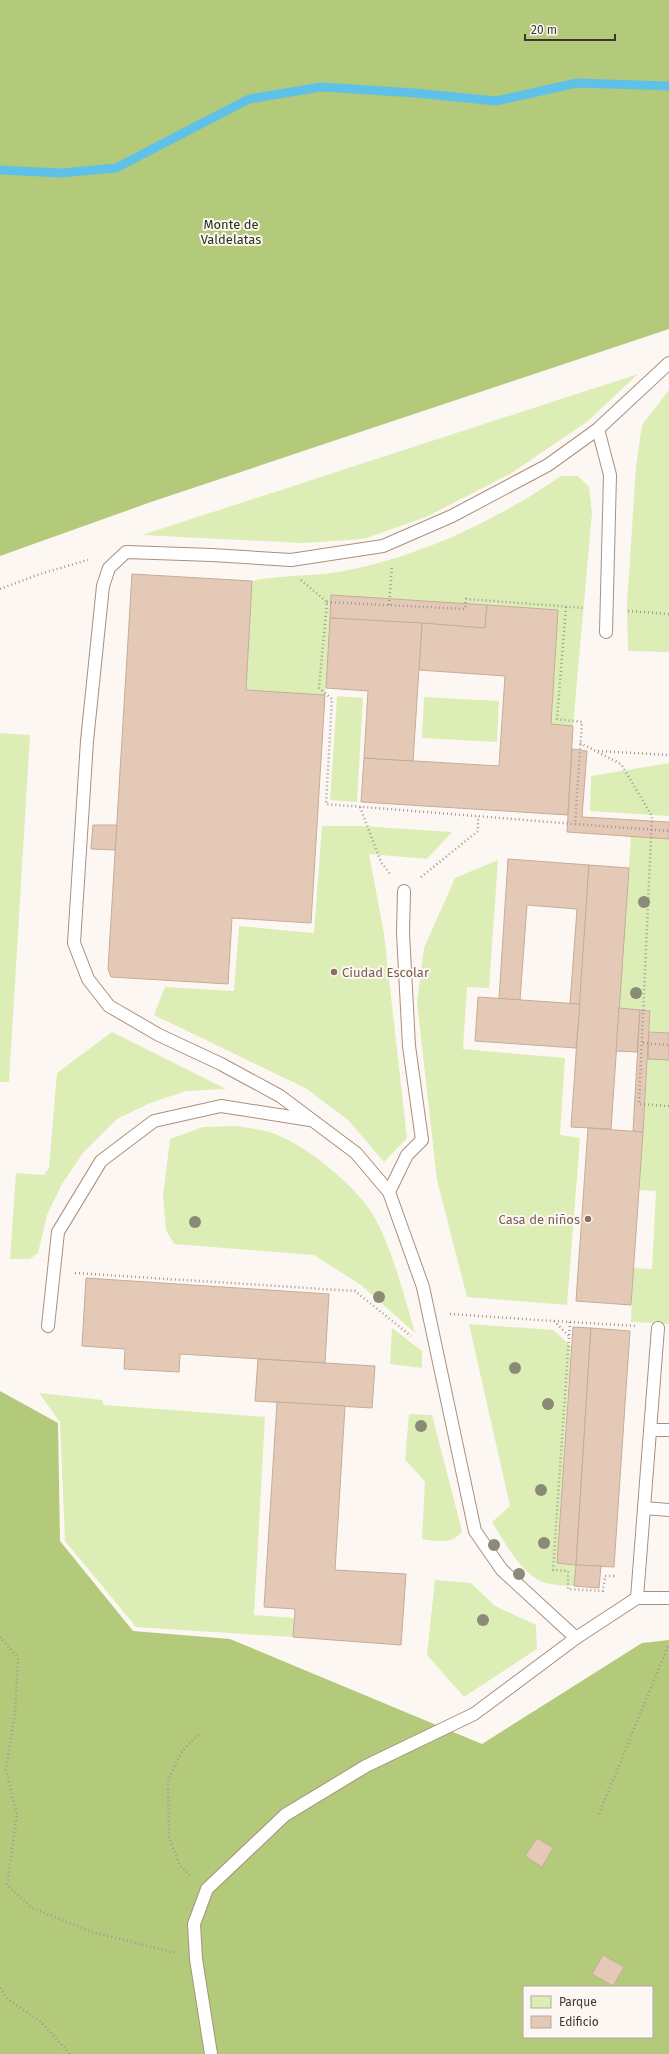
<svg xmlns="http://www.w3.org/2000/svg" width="669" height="2054" viewBox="0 0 669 2054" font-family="'Fira Sans',sans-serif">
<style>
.green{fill:#dceeb5}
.forest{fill:#b3ca7b;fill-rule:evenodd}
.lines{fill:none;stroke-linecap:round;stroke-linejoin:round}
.stream{stroke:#60c1e8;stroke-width:9}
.building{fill:#e4cab6;stroke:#c5ac99}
.lane-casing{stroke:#a9907e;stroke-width:14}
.path{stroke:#a19994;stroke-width:2.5;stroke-dasharray:1 3;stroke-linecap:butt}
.lane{stroke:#fff;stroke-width:12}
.tree{fill:#898b77}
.education-dot{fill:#8d6e63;stroke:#fdf7f3;stroke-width:1.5}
.labels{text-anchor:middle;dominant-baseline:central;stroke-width:4;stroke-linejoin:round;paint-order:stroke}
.park-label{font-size:13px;fill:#2a3311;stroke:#fdf7f3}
.education-label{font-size:13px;fill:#785e54;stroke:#fdf7f3;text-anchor:start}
</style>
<rect width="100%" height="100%" fill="#fdf7f3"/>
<g class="green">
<polygon points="638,374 587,422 510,474 426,517 364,539 303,543 142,535"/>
<polygon points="669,390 669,652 628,651 627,604 636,467 642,425"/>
<path d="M561,476H578L589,487L592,513L573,726L551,724L558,610L332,595L325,695L246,690L252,581C284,574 317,577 349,570C423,555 499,519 561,476Z"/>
<polygon points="337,696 363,698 357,802 330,800"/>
<polygon points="424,697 499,701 497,742 422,738"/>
<polygon points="0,733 30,735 9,1082 0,1082"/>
<polygon points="669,763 669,816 590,811 591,776"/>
<polygon points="322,826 361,826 452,832 427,859 369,854 384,934 407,1138 384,1162 348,1120 307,1089 154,1015 165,987 234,991 239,926 314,933"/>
<polygon points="631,836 669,839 669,1033 649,1032 650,1011 619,1008"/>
<polygon points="498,860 489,988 467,987 463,1049 565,1058 560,1135 580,1138 567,1305 467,1297 437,1180 417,1002 424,948 455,878"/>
<polygon points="112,1032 226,1089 186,1091 150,1103 117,1119 83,1153 62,1184 47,1215 38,1253 30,1259 10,1259 16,1173 44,1175 49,1168 57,1073"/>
<polygon points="648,1059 669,1060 669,1324 631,1322 633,1268 652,1269 656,1191 639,1190"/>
<path d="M237,1126C247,1128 259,1129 270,1132C304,1143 360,1188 376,1220C394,1255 404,1295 415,1333L361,1285L314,1255L174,1244L166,1230L163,1196L170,1139L203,1127Z"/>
<path d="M469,1324L553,1330L571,1346L557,1563L576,1565L574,1586C564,1586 553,1585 543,1582C521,1574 504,1541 492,1522L510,1506Z"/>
<polygon points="392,1328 422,1351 422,1368 390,1364"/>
<polygon points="39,1393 102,1400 104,1405 265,1417 254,1615 294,1618 293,1637 136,1627 65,1541 60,1422"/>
<path d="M409,1414L432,1415L462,1531C453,1545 436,1541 422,1539L425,1482L405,1459Z"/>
<polygon points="435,1580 471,1583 495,1606 536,1625 537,1649 464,1697 427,1655"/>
</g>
<g class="forest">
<polygon points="0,0 669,0 669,329 151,502 0,556"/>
<path d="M0,1391L58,1423L60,1541L133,1631L230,1639L482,1744L642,1643L669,1640V2054H0ZM524,1987H652V2037H524Z"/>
</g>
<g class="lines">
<polyline class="stream" points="0,170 61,173 116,168 249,99 321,87 415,93 496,101 577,83 669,86"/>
</g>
<g class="building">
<polygon points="132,574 252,581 246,690 325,695 311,923 232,918 228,984 111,977 108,969"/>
<polygon points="331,595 487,605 485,628 330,618"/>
<polygon points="487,605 558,610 551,724 573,726 568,815 361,802 364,758 499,766 505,676 419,670 422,623 485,628"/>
<polygon points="330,618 422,623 413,761 364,758 368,691 326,688"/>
<polygon points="572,749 587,751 582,817 669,822 669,839 567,832"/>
<polygon points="93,825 117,825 115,850 91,849"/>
<polygon points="508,859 589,865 580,1004 570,1004 577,909 527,905 520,1000 499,999"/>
<polygon points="589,865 629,868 611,1129 571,1127"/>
<polygon points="478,997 580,1004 576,1048 475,1041"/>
<polygon points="619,1008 640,1010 637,1052 616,1051"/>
<polygon points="640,1010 650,1011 643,1132 633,1131"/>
<polygon points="649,1032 669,1033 669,1060 648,1059"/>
<polygon points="588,1128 643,1132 631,1305 576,1301"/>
<polygon points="86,1278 329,1294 325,1363 180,1354 179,1372 124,1369 125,1349 82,1346"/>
<polygon points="573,1327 591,1328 576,1565 557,1563"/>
<polygon points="591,1328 630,1331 614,1567 576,1565"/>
<polygon points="258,1359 375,1366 372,1408 255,1401"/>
<polygon points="277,1402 345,1406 335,1570 406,1574 401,1645 293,1637 295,1609 264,1607"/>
<polygon points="576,1565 601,1566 599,1588 574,1586"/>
<polygon points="537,1838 553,1848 542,1867 525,1856"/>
<polygon points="603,1955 624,1967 613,1986 592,1974"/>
</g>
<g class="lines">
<defs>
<g id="lane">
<polyline points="598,429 610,475 606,632"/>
<polyline points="389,1192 407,1155 422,1140 409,1046 403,933 404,891"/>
<polyline points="48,1326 58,1232 101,1161 154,1121 221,1106 310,1120"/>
<polyline points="650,1430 669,1430"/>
<polyline points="644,1508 669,1510"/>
<polyline points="637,1598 658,1328"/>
<polyline points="576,1638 502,1570 475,1531 423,1287 389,1192 356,1153 280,1096 221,1064 159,1035 109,1006 88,979 74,943 87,741 103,586 109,568 126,552 212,555 291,560 383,546 452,516 548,465 598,429 669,363"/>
<polyline points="211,2054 196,1959 194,1924 207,1889 285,1815 366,1766 474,1714 576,1638 637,1598 669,1598"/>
</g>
</defs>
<use href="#lane" class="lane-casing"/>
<g class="path">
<polyline points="301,580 327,602 319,688 332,699 326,804 575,824"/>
<polyline points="0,589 40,574 88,560"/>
<polyline points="327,602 465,609 466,599 585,608"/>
<polyline points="389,605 392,565"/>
<polyline points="566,607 557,719 582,722 575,824 669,831"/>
<polyline points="628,611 669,614"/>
<polyline points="580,743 621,764 652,816 639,1104 669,1106"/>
<polyline points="598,751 669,755"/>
<polyline points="360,807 381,862 391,875"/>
<polyline points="421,877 478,831 478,816"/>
<polyline points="643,1043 669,1045"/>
<polyline points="75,1273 355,1291 411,1336"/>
<polyline points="450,1314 554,1321 569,1336"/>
<polyline points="554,1321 637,1326"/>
<polyline points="570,1322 553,1570 568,1571 568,1589 603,1591 605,1576 617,1576"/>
<polyline points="0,1637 18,1658 15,1713 6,1770 17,1814 7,1885 32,1908 92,1932 175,1953"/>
<polyline points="599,1814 669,1644"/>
<polyline points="190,1875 180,1866 169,1837 168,1780 182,1751 200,1733"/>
<polyline points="0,1988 9,2000 40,2021 70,2054"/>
</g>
<use href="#lane" class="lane"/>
</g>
<g class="tree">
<circle cx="644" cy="902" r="6"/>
<circle cx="636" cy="993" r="6"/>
<circle cx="195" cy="1222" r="6"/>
<circle cx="379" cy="1297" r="6"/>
<circle cx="515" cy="1368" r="6"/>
<circle cx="548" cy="1404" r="6"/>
<circle cx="421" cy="1426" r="6"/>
<circle cx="541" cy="1490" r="6"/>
<circle cx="544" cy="1543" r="6"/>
<circle cx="494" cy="1545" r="6"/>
<circle cx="519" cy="1574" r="6"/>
<circle cx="483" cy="1620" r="6"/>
</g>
<g class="education-dot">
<circle cx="334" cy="972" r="4"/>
<circle cx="588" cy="1219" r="4"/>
</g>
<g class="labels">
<g class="park-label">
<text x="231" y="224">Monte de<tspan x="231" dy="15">Valdelatas</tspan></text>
</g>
<g class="education-label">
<text x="342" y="972">Ciudad Escolar</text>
<text x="580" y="1219" text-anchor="end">Casa de niños</text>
</g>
</g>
<rect x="523" y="1986" width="130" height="52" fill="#fdf7f3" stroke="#b1aaa4"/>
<rect x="531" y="1996" width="20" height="12" fill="#dceeb5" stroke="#b1aaa4"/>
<text x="559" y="2006" font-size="12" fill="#40362e">Parque</text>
<rect x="531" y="2016" width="20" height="12" fill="#e4cab6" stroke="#b1aaa4"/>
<text x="559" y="2026" font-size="12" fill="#40362e">Edificio</text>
<path d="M525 34v6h90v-6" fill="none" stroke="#40362e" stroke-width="2"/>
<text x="531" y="34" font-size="12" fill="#40362e" stroke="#fdf7f3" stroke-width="3" paint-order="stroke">20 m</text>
</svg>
